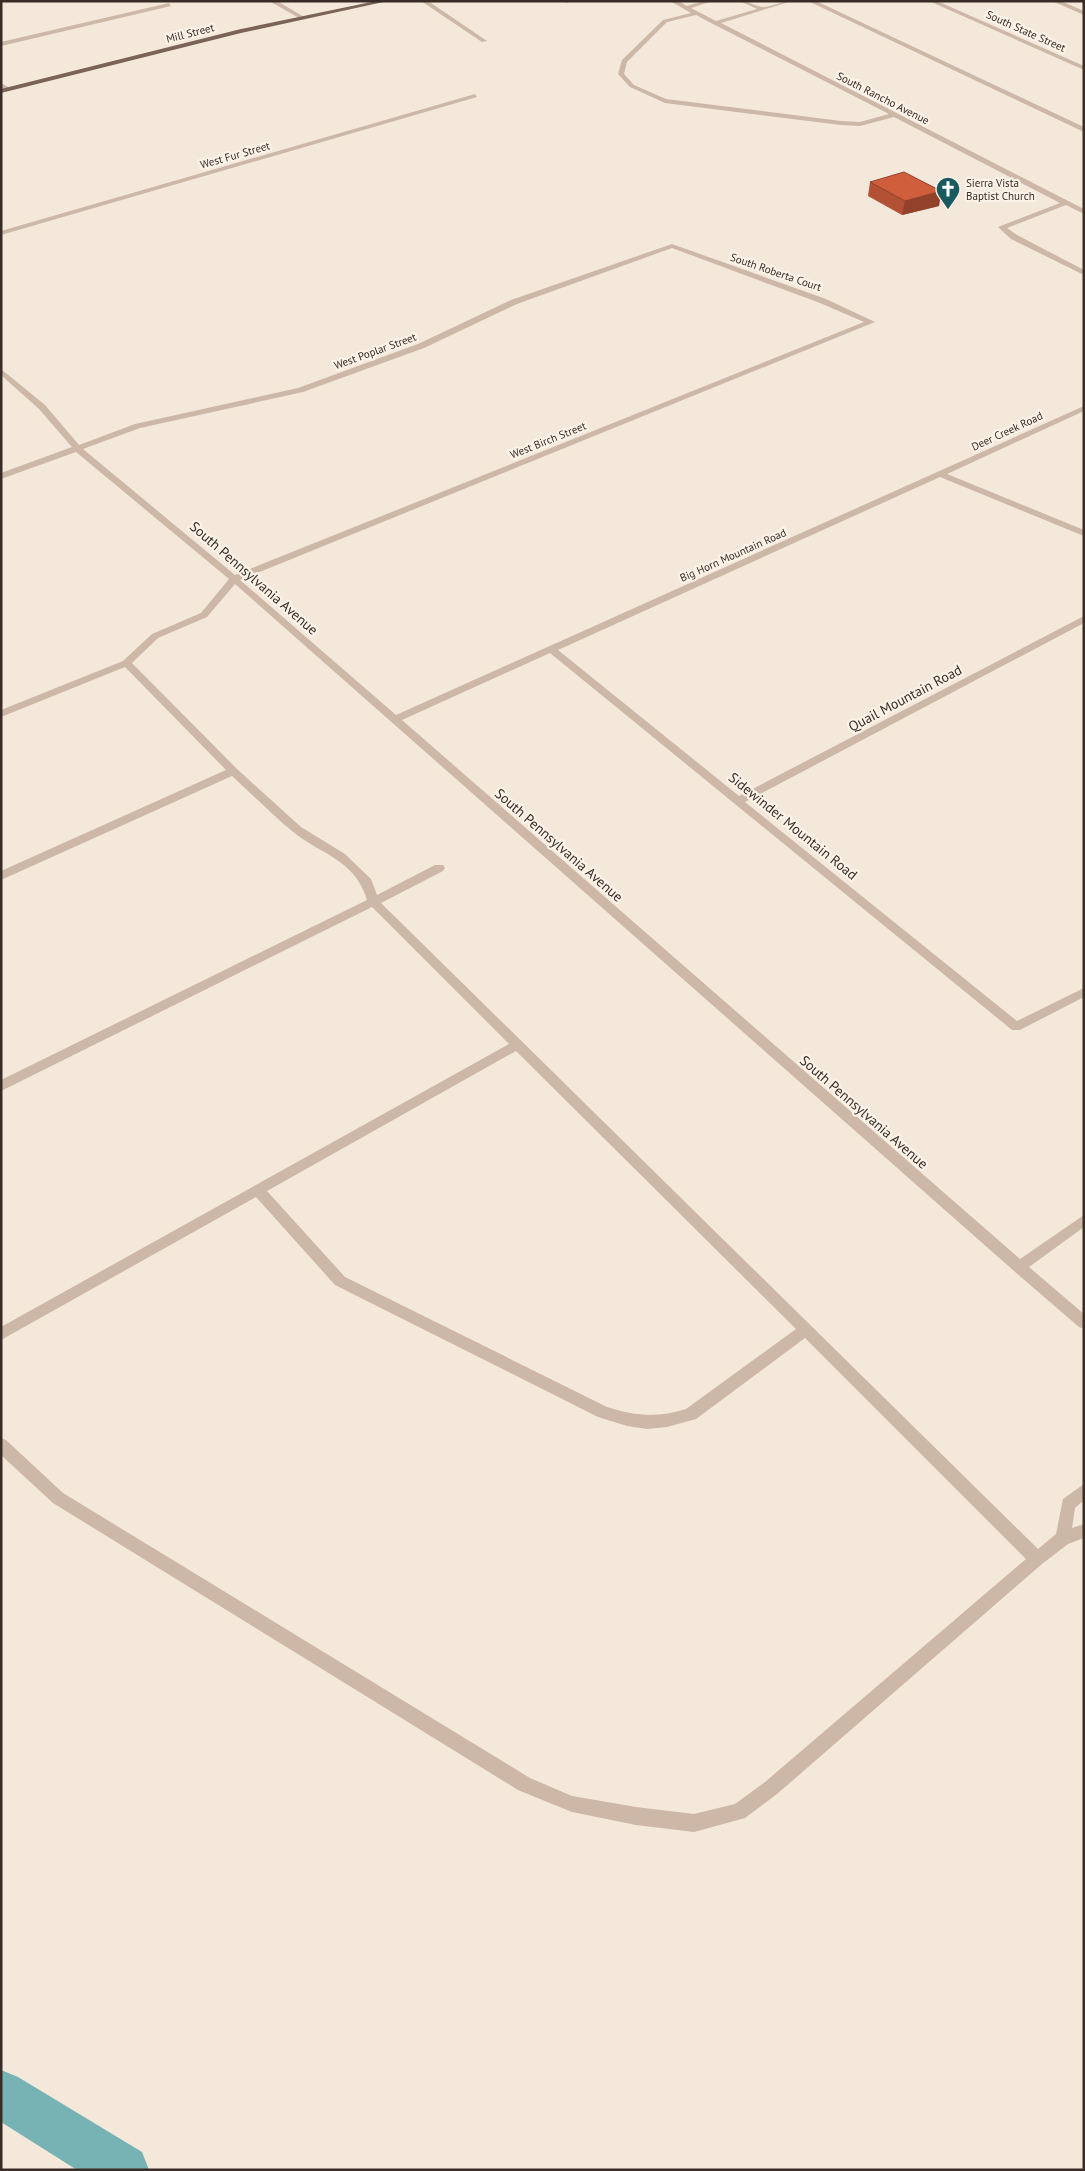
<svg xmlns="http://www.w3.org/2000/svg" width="1085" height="2171" viewBox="0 0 1085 2171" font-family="'PT Sans',sans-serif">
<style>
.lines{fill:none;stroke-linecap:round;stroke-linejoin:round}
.canal{fill:#77b2b4;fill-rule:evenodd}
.minor{fill:#cdb7a6;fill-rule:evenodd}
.major{fill:#7c6357;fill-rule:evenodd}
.wall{fill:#b35134}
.shaded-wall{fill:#92422b}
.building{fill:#d05e3d;stroke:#92422b}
.labels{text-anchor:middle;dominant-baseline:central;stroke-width:4.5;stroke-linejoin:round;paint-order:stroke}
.far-street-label{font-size:11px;fill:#392c27;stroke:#fbf2e8}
.far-poi-label{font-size:11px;fill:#392c27;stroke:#fbf2e8;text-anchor:start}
.street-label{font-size:14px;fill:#392c27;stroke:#fbf2e8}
</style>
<rect width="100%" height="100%" fill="#f4e8db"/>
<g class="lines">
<polygon class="canal" points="1,2070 18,2077 142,2152 149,2170 77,2170 1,2122"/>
<g class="minor">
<polygon points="269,1 277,1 306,18 301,19"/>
<polygon points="421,1 428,1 487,41 482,42"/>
<polygon points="561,1 570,1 567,3"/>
<path d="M670,1H678L687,6L703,1H713L691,8L716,21L757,9L740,1C749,1 756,7 764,7C773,6 782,1 792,1L721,23L1084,209V214L1066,205L1007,228L1017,235L1084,270V275L1011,239L998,227L1060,203L894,117L860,126L841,125L665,103L630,87L618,74L622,60L663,20L691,13ZM696,15L713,24L889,114L860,122L841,121L666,99L634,85L624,74L627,62L667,22Z"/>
<polygon points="808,1 816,1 1084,127 1084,132"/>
<polygon points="929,1 937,1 1084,66 1084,70"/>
<polygon points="1052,1 1061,1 1084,11 1084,15"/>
<polygon points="169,3 171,6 1,46 1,42"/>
<polygon points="1,83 10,88 11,89 8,91 1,88"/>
<polygon points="475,94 477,97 1,235 1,231"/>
<path d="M672,244L826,299L875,322L240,580L396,715L1084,406V411L947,474L1084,530V536L940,477L558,650L739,796L1084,616V623L745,802L1017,1021L1084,988V997L1020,1030H1012L550,653L402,720L1020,1259L1084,1215V1227L1029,1267L1084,1314V1329L1079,1327L1014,1271L235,584L207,617L158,638L132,663L237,769L301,827L345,854L371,879L377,895L435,865H443L445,868L443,871L381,903L1038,1549L1056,1534L1063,1499L1084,1484V1500L1075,1508L1072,1528L1084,1524V1538L1068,1544L1042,1564L777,1794L745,1818L694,1832L636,1825L572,1812L518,1790L53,1503L1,1455V1438L6,1440L63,1493L530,1778L572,1796L636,1807L694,1814L735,1804L765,1782L1026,1559L805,1338L696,1419L667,1427L647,1429L627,1426L598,1417L335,1285L256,1197L1,1340V1327L509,1044L372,907L1,1091V1080L367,900C355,859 321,855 292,831C271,814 252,794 232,776L1,880V871L226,770L125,667L1,717V710L123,661L152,634L201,613L229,579L76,452L1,479V473L72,447L39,409L1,375V369L45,405L79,445L135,424L298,388L418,344L511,300ZM672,248L820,303L864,322L235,575L83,449L140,428L303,392L424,348L517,304ZM516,1051L796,1329L686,1409C658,1418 635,1416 607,1407L345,1277L267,1191Z"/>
</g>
<polygon class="major" points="376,1 388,1 241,33 1,93 1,89 241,29"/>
</g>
<polygon class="wall" points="870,182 941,191 939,206 902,215 868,196"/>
<polygon class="shaded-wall" points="941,191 939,206 902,215 905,201"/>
<polygon class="building" points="904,172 941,191 905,201 870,182"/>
<defs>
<symbol id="church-pin" viewBox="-11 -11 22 30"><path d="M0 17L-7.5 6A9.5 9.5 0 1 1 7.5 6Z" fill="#195a5e" stroke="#fbf2e8"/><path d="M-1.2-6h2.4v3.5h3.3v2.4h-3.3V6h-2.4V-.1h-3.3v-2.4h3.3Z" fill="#fff"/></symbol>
</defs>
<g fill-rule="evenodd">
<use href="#church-pin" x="934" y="175" width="28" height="38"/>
</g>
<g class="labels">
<g class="far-street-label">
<text transform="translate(1026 31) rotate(24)">South State Street</text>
<text transform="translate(190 33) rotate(-14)">Mill Street</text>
<text transform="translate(883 98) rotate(27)">South Rancho Avenue</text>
<text transform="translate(235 155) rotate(-16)">West Fur Street</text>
<text transform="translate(776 272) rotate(19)">South Roberta Court</text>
<text transform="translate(375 351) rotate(-20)">West Poplar Street</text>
<text transform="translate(1007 431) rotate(-25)">Deer Creek Road</text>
<text transform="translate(548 440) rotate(-22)">West Birch Street</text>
<text transform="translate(733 555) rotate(-24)">Big Horn Mountain Road</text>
</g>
<g class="far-poi-label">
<text x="966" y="183">Sierra Vista<tspan x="966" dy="13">Baptist Church</tspan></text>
</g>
<g class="street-label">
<text transform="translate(254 578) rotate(41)">South Pennsylvania Avenue</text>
<text transform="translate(905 698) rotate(-28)">Quail Mountain Road</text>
<text transform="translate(793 826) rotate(39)">Sidewinder Mountain Road</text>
<text transform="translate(559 845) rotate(41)">South Pennsylvania Avenue</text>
<text transform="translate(864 1112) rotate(41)">South Pennsylvania Avenue</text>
</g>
</g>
<rect width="1085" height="2171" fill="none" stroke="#392c27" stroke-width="5"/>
</svg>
